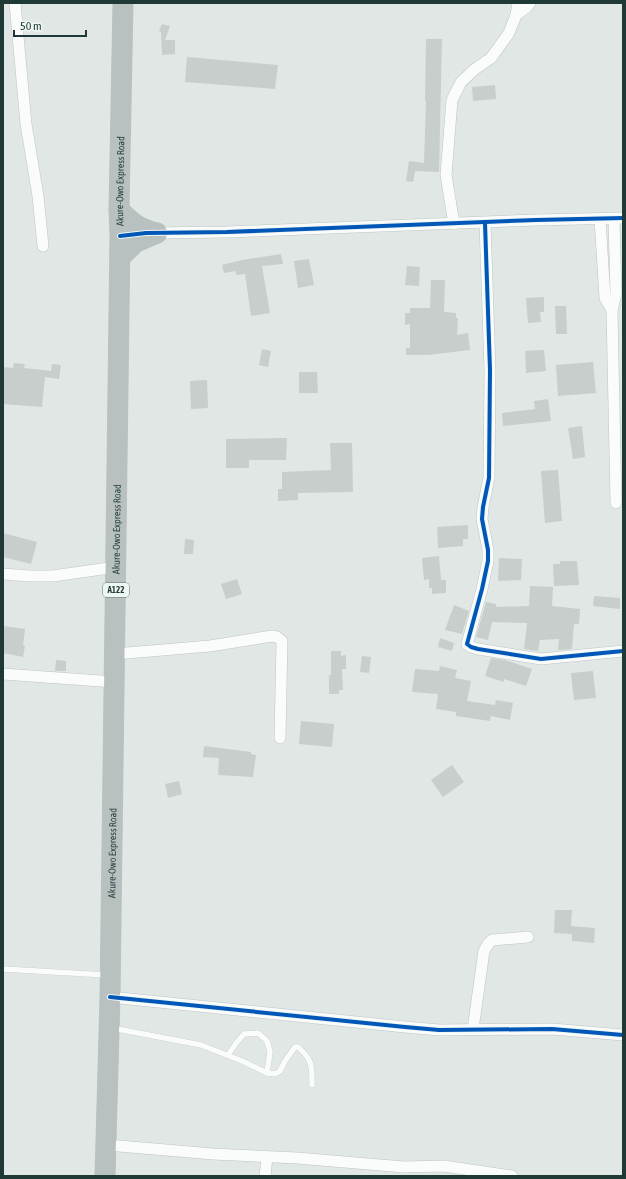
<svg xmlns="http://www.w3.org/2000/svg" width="626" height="1179" viewBox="0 0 626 1179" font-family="'Asap Condensed',sans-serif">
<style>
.building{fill:#c8cecc}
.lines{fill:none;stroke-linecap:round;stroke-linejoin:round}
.lane-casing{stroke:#bec4c2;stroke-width:6}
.street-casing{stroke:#bec4c2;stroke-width:12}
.highway-casing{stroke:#bbc4c2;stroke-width:21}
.lane{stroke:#fafbfb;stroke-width:5.5}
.street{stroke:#fafbfb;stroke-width:11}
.highway{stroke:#b9c1c0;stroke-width:20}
.cycleway-casing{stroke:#eef7f3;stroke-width:6}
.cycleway{stroke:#0057b8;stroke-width:4}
.labels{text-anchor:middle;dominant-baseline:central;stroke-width:3;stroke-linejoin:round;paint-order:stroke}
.shield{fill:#eef7f3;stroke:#5d736f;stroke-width:1}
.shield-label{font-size:9px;font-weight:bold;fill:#1f3a36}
.street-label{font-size:10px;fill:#1f3a36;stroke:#eef7f3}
</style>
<rect width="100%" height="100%" fill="#e1e7e5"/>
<g class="building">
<polygon points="162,24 170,26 165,40 175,40 175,54 162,55 161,32 159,31"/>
<polygon points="426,39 442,39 439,172 415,171 413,182 406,181 409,161 424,163 426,101 425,101"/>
<polygon points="187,57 278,65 275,89 185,82"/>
<polygon points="495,85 496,99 473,101 472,87"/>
<polygon points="281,254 283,264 262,266 270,313 251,316 245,274 236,275 236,271 224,273 222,265 242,260"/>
<polygon points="309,259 314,285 298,288 294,261"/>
<polygon points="407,266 420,267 419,286 405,285"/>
<polygon points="431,280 445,280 444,312 456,313 456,318 458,318 457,335 468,333 470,350 428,355 406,355 406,348 410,348 410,324 405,325 405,313 410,313 410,308 430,308"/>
<polygon points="544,297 544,312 540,312 541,322 528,323 526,298"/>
<polygon points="555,306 566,306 567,334 556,334"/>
<polygon points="262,349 271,351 268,367 259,365"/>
<polygon points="544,350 546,371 526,373 525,351"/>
<polygon points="593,362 596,393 558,396 556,365"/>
<polygon points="14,363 25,364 24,368 51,371 52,364 61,365 59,379 45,377 42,407 3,404 3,367 13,368"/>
<polygon points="299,372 317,372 318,393 299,393"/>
<polygon points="207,380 208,408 191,409 190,381"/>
<polygon points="548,399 551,421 503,426 502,413 535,409 534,401"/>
<polygon points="582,426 585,457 573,459 568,428"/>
<polygon points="287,438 286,460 249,460 249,468 226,468 226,439"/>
<polygon points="330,443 352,443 353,492 298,493 298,500 278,501 278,489 282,489 282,472 331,470"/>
<polygon points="558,470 562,521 545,523 541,471"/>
<polygon points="468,525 468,539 463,539 463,546 438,548 437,527"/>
<polygon points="3,533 37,542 31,564 3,557"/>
<polygon points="185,539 194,540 193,554 184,554"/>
<polygon points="439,556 441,580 446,580 446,593 432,594 432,588 429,588 429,579 424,580 422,558"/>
<polygon points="499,558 522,559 521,580 498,581"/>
<polygon points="560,561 577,561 579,585 554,586 553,564 560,564"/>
<polygon points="237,579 242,594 226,599 221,584"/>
<polygon points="530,586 553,587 552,606 580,609 579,624 574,624 572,649 558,650 559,639 540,640 538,651 524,649 527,623 492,622 488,640 476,637 486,602 496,604 496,607 529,606"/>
<polygon points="594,596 620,598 620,609 593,606"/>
<polygon points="454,605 469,611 462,634 445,630"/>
<polygon points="3,626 25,629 23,645 25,646 23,657 3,653"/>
<polygon points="440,638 454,643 452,651 438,647"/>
<polygon points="331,651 341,651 341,656 346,655 346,669 342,669 343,690 339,690 339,694 329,694 329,675 331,675"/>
<polygon points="362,656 371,657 369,673 360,672"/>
<polygon points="491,658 505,660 532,669 526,686 504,679 504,682 485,676"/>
<polygon points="56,660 66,661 66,671 55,671"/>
<polygon points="440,666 457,670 455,678 471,681 467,701 495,705 496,700 513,703 510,720 491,716 490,721 456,716 456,712 436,709 438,694 412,692 415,669 439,671"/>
<polygon points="593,671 596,698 574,700 571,673"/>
<polygon points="301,721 334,724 332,747 299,744"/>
<polygon points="204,746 251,752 251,754 256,755 253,777 218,775 219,758 203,757"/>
<polygon points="452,765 464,782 443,797 431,780"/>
<polygon points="179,781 182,794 168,798 165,784"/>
<polygon points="555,910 572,910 571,926 595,928 594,943 572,941 572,934 554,933"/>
</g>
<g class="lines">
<defs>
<g id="lane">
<polyline points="3,969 106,975"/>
<path d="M112,1028L201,1045L242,1061L267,1073L275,1074L280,1071L285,1061L295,1047H298C313,1060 312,1067 312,1085"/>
<polyline points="228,1055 237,1042 244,1034 258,1033 267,1041 270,1052 267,1073"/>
</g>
<g id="street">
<polyline points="15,3 26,124 38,196 43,246"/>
<polyline points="516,15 527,7 530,3"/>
<polyline points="600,219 605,298 612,310"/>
<polyline points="614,219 616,294 612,310 616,503"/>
<polyline points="485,223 490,370 489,478 483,507 482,519 488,550 488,561 482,589 467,644 471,647 478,649 541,659 623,651"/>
<polyline points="454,224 446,175 452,100 461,82 475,69 491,58 509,33 516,15 518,3"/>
<polyline points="152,233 227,232 536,220 623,218"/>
<polyline points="3,574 29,576 53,576 116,567"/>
<polyline points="115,654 210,646 272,636 277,637 282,641 280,738"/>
<polyline points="3,674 115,682"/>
<polyline points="110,997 405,1027 439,1030 552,1029 623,1035"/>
<polyline points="473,1029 484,951 488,944 492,940 528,937"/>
<polyline points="107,1145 213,1154 297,1158 404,1167 444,1166 512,1176"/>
<polyline points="265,1176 267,1157"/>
</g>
<g id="highway">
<path d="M119,210C132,223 139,229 157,233"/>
<polyline points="120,257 136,242 157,233"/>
<path id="s1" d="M105,1176L110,997L120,236L119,210L123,3"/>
</g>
</defs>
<use href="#lane" class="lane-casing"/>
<use href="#street" class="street-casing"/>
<use href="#highway" class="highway-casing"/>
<use href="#lane" class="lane"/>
<use href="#street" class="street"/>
<use href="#highway" class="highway"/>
<defs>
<g id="cycleway">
<polyline points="485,223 490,370 489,478 483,507 482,519 488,550 488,561 482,589 467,644 471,647 478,649 541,659 623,651"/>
<polyline points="120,236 146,233 227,232 536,220 623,218"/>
<polyline points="110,997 405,1027 439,1030 552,1029 623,1035"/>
</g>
</defs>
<use href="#cycleway" class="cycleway-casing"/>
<use href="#cycleway" class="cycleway"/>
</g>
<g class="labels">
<rect class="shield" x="103" y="583" width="26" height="14" rx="3"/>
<g class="shield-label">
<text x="116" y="590">A122</text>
</g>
<g class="street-label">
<text stroke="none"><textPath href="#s1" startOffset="995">Akure-Owo Express Road</textPath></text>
<text stroke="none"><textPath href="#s1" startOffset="647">Akure-Owo Express Road</textPath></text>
<text stroke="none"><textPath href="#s1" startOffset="323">Akure-Owo Express Road</textPath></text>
</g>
</g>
<rect width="626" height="1179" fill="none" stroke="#1f3a36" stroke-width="8"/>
<path d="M14 30v6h72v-6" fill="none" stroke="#1f3a36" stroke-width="2"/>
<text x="20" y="30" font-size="12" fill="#1f3a36" stroke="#eef7f3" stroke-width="3" paint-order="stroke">50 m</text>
</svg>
